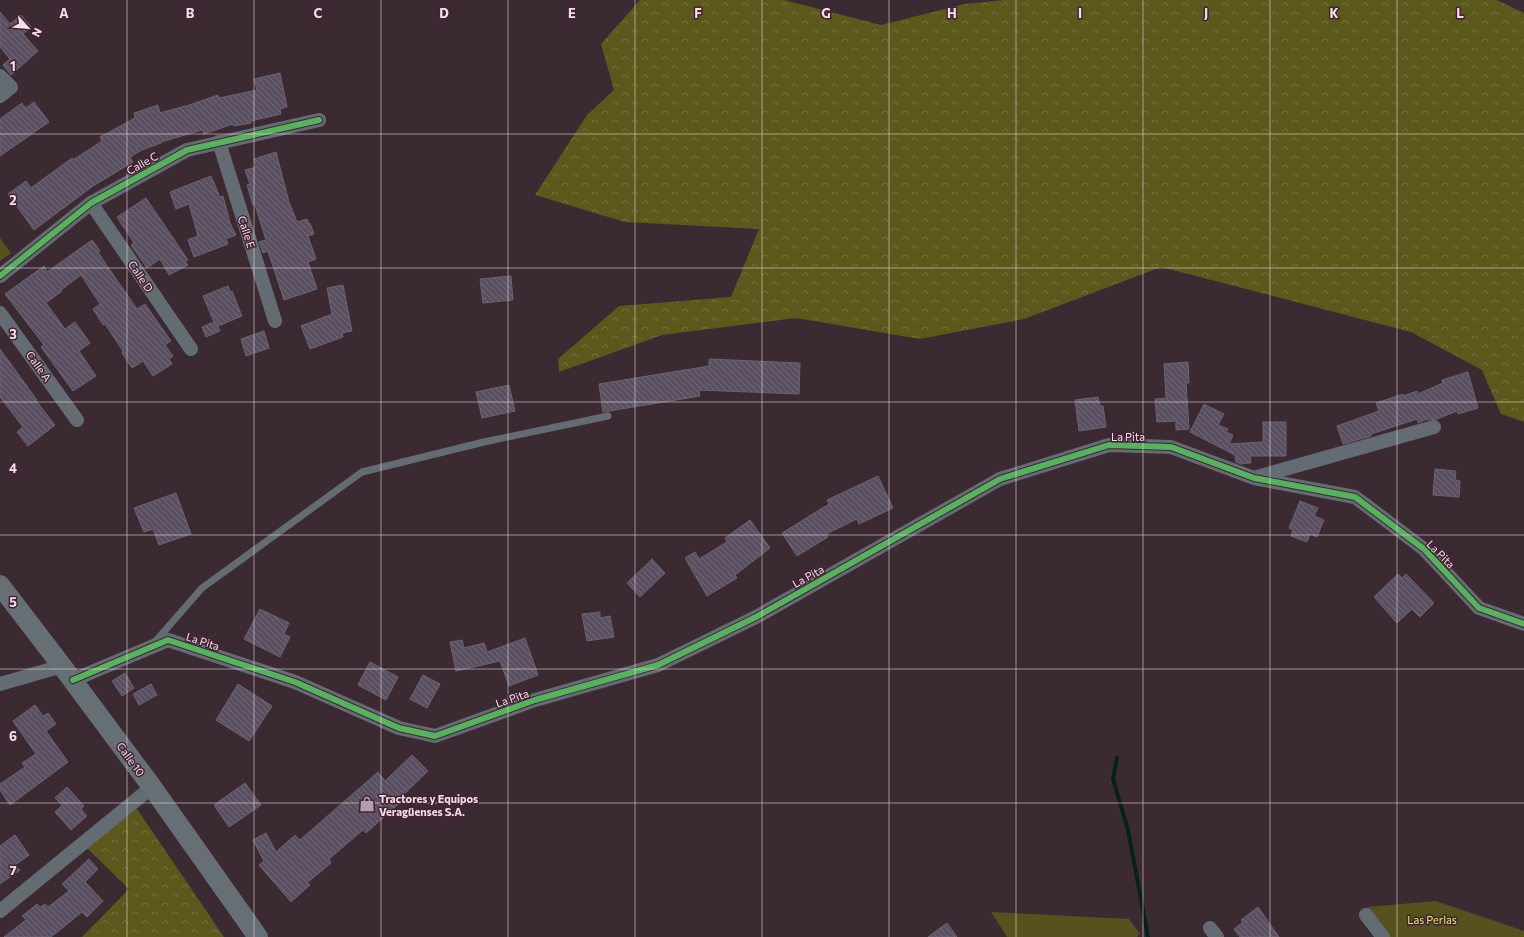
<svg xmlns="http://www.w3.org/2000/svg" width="1524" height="937" viewBox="0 0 1524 937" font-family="Commissioner,sans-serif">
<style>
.forest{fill:url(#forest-crowns)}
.park{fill:#55521d}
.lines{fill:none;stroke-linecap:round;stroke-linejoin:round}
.stream{stroke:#05231a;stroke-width:4}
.building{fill:url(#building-back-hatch);stroke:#6c636e}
.service{stroke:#646c73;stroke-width:7}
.minor{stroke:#646c73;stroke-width:14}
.secondary{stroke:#666e76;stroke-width:20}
.cycleway-casing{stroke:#432333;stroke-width:8}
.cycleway{stroke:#56b35d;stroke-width:6}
.grid{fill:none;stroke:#f5dee8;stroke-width:1;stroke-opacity:0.55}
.labels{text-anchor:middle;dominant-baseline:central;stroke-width:3;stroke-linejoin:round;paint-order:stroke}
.street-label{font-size:11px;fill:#f5dee8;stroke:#432333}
.poi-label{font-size:11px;font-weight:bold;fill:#f5dee8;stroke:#432333;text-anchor:start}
.park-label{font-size:11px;fill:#e7e76e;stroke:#432333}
.grid-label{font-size:13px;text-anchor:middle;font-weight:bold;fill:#f5dee8;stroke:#432333;stroke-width:3;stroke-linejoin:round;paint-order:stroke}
</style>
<defs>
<pattern id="forest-crowns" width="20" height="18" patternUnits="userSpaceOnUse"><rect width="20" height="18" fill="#5a581b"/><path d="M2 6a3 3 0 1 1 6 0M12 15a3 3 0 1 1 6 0" fill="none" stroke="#72703c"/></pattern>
<pattern id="building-back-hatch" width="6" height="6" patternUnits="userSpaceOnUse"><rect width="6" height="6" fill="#5a5062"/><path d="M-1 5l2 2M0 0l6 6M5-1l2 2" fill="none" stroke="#726978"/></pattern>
</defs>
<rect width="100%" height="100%" fill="#3c2a33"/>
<g class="forest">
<polygon points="640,0 784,0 881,25 965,4 1004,0 1497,0 1524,13 1524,422 1501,414 1482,370 1411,332 1161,267 1024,319 920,339 796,318 662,335 559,372 558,359 619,306 731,297 759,229 625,222 535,195 587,115 614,90 601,44"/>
<polygon points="137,809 224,937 82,937 129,889 86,847"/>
</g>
<g class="park">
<polygon points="0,238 11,253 0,261"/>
<polygon points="1436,901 1524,931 1524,937 1390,937 1367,907"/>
<polygon points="991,912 1129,919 1140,934 1137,937 1007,937"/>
</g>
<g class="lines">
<polyline class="stream" points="1117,758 1113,779 1128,830 1148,937"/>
</g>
<g class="building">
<polygon points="0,12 10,24 21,15 31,27 23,34 38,51 11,75 3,65 10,59 0,47"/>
<polygon points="280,73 287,107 280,109 281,114 251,121 251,123 234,126 233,124 204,134 202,130 161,142 161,143 142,150 130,157 133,162 93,186 34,230 8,194 26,181 31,188 72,158 73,160 102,141 100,137 135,118 134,113 158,105 160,113 189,105 218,95 219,98 257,90 254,79"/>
<polygon points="34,102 49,122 0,156 0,119 22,103 26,108"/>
<polygon points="276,152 289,202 297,222 307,219 309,224 310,223 314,234 308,236 316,259 308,262 317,289 284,300 268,251 263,253 259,242 266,240 255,205 253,205 247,185 250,184 245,170 256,167 254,159"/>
<polygon points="211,176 220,197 223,196 230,223 236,235 226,239 228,244 194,257 188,240 198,236 189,204 176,209 170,192"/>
<polygon points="146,198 188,260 185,261 188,265 169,275 160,259 147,268 131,245 134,243 117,217"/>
<polygon points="92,240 100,251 98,252 103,260 137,309 145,304 171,341 165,345 173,356 169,359 172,364 153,376 143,361 132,368 122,353 123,351 105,324 103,325 93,309 100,304 81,275 61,290 62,291 46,303 65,329 75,322 90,343 79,351 96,376 73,391 41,347 44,345 5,294 44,266 47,272"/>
<polygon points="511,276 513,300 483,303 480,279"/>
<polygon points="343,285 352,331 342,333 343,337 310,349 301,326 332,314 327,288"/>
<polygon points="228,286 230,292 232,291 242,316 218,326 220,331 206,337 202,327 214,322 203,296"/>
<polygon points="264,331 269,348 246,356 241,339"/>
<polygon points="0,349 37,400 36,401 55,425 28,446 17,432 23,427 0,397"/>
<polygon points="709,359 800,363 799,394 699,390 700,396 603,412 599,384 709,366"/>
<polygon points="1188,362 1189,383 1186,383 1189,429 1176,430 1176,421 1157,422 1155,399 1166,398 1164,364"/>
<polygon points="1468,372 1478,408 1458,414 1457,411 1437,419 1428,420 1427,419 1418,423 1417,419 1371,434 1371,436 1343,444 1337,426 1379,411 1376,403 1403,394 1403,396 1417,391 1418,394 1443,383 1442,380"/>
<polygon points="509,385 515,411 482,418 476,392"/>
<polygon points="1098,397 1100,406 1103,406 1106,427 1079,431 1075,400"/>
<polygon points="1204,404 1224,414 1218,425 1228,429 1226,432 1233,435 1229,444 1263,442 1263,422 1286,422 1286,456 1250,456 1251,463 1241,464 1236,462 1235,455 1190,432"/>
<polygon points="1435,469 1456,471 1455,480 1460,481 1459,497 1433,495"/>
<polygon points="878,476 893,508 859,524 857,519 826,534 828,537 797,556 782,533 829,504 827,500"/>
<polygon points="176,493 191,534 159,545 153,529 144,532 134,508"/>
<polygon points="1300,501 1318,508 1314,516 1324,520 1317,537 1310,534 1307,542 1291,536 1293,530 1289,528"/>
<polygon points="750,520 770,548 735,575 737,578 707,596 685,558 695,552 699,559 727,542 725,538"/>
<polygon points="652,559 665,573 640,597 627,583"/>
<polygon points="1398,574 1402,578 1406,574 1434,603 1420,617 1412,609 1397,623 1374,597"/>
<polygon points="260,609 289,623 284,634 290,637 280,657 244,639"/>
<polygon points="600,612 600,618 610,616 614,637 587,641 582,614"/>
<polygon points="525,638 538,675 509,686 500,661 456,671 450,642 462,640 464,648 484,643 487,652"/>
<polygon points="370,662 398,677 386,700 358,685"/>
<polygon points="125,673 134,688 122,696 112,681"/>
<polygon points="423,675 440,684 427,708 410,699"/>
<polygon points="151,684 157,695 139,705 133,694"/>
<polygon points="238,684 272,706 249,741 216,720"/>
<polygon points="35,705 43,716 48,713 56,724 46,731 68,762 10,805 0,790 0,784 25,767 22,763 36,754 13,721"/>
<polygon points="412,755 428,771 401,797 403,800 366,833 363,830 329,859 331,863 307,883 310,885 291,902 259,865 264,861 253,840 266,833 276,852 295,835 300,840 378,772 385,781"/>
<polygon points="245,783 261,805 229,827 214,805"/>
<polygon points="67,787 84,806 81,809 87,816 71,830 55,812 62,805 55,798"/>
<polygon points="15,835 29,855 15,865 20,870 0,884 0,846"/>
<polygon points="89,859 98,869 85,882 103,901 87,917 82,912 51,937 4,937 26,920 22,916 37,904 40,907 45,904 48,907 69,891 62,884"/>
<polygon points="1258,907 1279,937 1240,937 1234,929 1243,922 1241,920"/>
<polygon points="947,923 957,937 928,937"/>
</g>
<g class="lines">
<polyline class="service" points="154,643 202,588 362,472 484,442 608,416"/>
<g class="minor">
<polyline points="0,76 11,87 0,96"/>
<polyline points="219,142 275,321"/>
<polyline points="91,203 191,349"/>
<polyline points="0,276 91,203 187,150 319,120"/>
<polyline points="0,313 77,420"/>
<polyline points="1257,477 1434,427"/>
<polyline points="73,680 168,640 295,682 399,728 435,736 535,700 658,665 756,617 1000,479 1109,445 1171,447 1254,478 1355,497 1424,549 1479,608 1524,624"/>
<polyline points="0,684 62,666"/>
<polyline points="0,911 152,787"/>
<polyline points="1366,915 1383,937"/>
<polyline points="1210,928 1217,937"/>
</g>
<polyline class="secondary" points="0,585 62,666 152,787 258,937"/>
<defs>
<g id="cycleway">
<polyline points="0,276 91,203 187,150 319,120"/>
<polyline points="73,680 168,640 295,682 399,728 435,736 535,700 658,665 756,617 1000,479 1109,445 1171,447 1254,478 1355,497 1424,549 1479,608 1524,624"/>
</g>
</defs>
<use href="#cycleway" class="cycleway-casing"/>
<use href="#cycleway" class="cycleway"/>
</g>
<path class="grid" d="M127,0V937M254,0V937M381,0V937M508,0V937M635,0V937M762,0V937M889,0V937M1016,0V937M1143,0V937M1270,0V937M1397,0V937M0,134H1524M0,268H1524M0,402H1524M0,535H1524M0,669H1524M0,803H1524"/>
<defs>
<symbol id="shop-bare" viewBox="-9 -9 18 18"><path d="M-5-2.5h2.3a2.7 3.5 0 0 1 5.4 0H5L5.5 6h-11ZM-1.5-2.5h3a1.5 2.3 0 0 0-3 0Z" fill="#b49fa9" stroke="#432333" stroke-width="2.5" paint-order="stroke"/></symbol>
</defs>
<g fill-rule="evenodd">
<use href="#shop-bare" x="356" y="793" width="22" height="22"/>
</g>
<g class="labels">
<g class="street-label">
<text transform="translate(142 163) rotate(-29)">Calle C</text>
<text transform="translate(247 232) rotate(72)">Calle E</text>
<text transform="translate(141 276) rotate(56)">Calle D</text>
<text transform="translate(39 366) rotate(54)">Calle A</text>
<text x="1128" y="436">La Pita</text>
<text transform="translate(1441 554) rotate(45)">La Pita</text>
<text transform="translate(808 576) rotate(-29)">La Pita</text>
<text transform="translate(203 641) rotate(18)">La Pita</text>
<text transform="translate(512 698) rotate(-19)">La Pita</text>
<text transform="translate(131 759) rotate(54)">Calle 10</text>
</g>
<g class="poi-label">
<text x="379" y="798">Tractores y Equipos<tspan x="379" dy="13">Veragüenses S.A.</tspan></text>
</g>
<g class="park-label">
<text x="1432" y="919">Las Perlas</text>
</g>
</g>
<g class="grid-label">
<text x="64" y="18">A</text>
<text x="190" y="18">B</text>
<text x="318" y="18">C</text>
<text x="444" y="18">D</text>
<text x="572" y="18">E</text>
<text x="698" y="18">F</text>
<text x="826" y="18">G</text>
<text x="952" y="18">H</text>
<text x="1080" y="18">I</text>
<text x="1206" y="18">J</text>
<text x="1334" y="18">K</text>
<text x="1460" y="18">L</text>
<text x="13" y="71">1</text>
<text x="13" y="205">2</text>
<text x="13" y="339">3</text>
<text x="13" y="473">4</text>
<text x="13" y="607">5</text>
<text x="13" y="741">6</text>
<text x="13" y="875">7</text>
</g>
<g transform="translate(28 28) rotate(117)" stroke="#432333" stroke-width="3" paint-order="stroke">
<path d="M0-3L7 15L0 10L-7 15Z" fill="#f5dee8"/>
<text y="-6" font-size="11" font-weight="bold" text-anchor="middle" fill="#f5dee8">N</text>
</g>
</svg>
